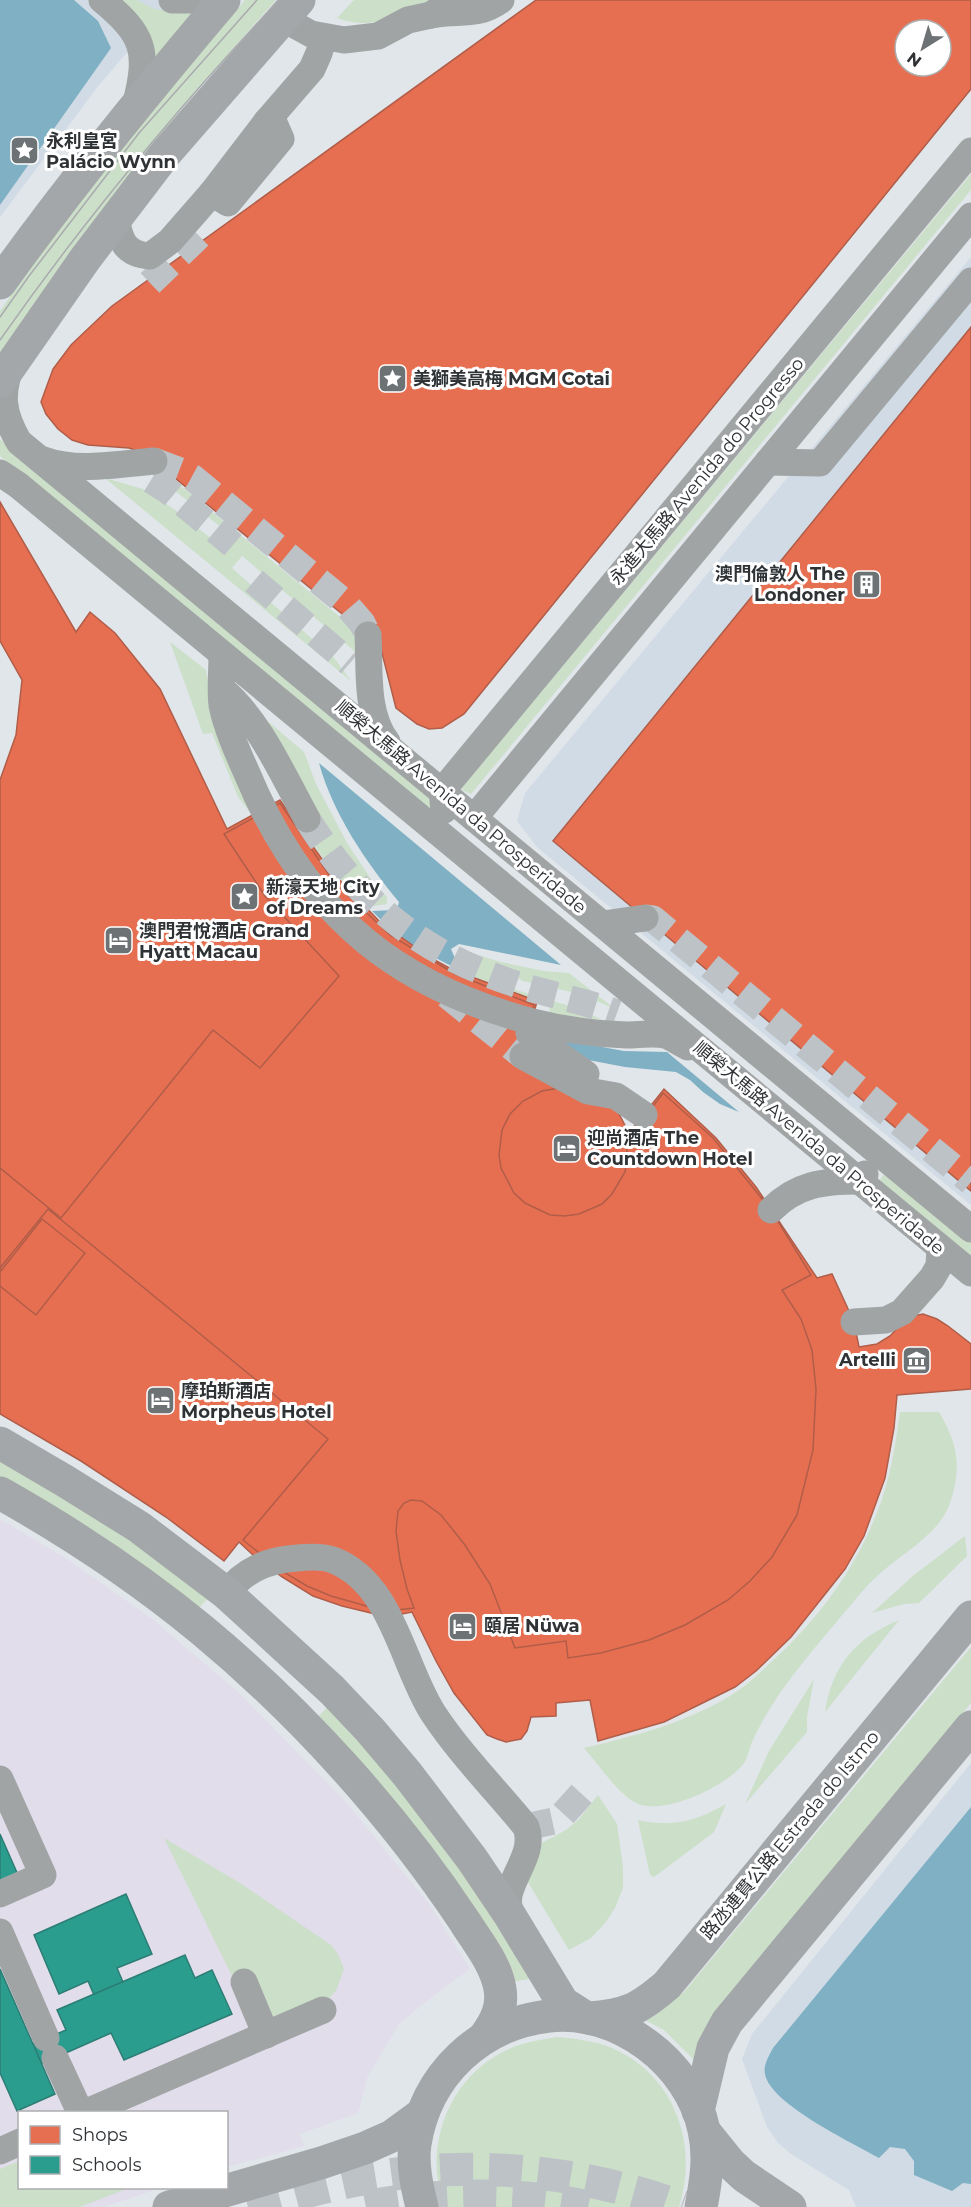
<svg xmlns="http://www.w3.org/2000/svg" width="971" height="2207" viewBox="0 0 971 2207" font-family="Montserrat,'Noto Sans SC',sans-serif">
<style>
.built{fill:#d0dbe5}
.education{fill:#e1ddeb}
.green{fill:#ccdfc9}
.water{fill:#7fb0c4}
.shops{fill:#e76f51;stroke:#b05d49;stroke-width:1.5;fill-rule:evenodd}
.schools{fill:#2a9d8f;stroke:#2c7d74;stroke-width:1.5}
.lines{fill:none;stroke-linecap:round;stroke-linejoin:round}
.minor-tunnel{stroke:#bdc2c6;stroke-width:27;stroke-dasharray:27 14;stroke-linecap:butt}
.major-tunnel{stroke:#bdc2c6;stroke-width:33;stroke-dasharray:33 16;stroke-linecap:butt}
.minor{stroke:#a1a4a5;stroke-width:27}
.major{stroke:#a4a7a9;stroke-width:33}
.tram{stroke:#a9abae;stroke-width:1.5}
.labels{text-anchor:middle;dominant-baseline:central;stroke-width:6;stroke-linejoin:round;paint-order:stroke}
.poi-label{font-size:18px;font-weight:bold;fill:#2f3336;stroke:#fff;text-anchor:start}
.street-label{font-size:18px;fill:#2f3336;stroke:#fff}
</style>
<rect width="100%" height="100%" fill="#e1e6ea"/>
<g class="built">
<polygon points="0,0 172,0 99,85 0,217"/>
<polygon points="971,257 971,1205 537,847 517,821 525,793"/>
<polygon points="971,1763 971,2207 856,2207 849,2190 791,2154 778,2143 767,2127 742,2059 752,2034"/>
</g>
<polygon class="education" points="0,1519 67,1559 152,1619 237,1691 346,1802 431,1907 470,1969 439,1991 399,2024 367,2078 358,2113 300,2134 304,2146 227,2167 226,2112 20,2112 20,2188 161,2188 103,2207 0,2207"/>
<g class="green">
<polygon points="114,0 137,0 154,9 175,12 199,11 151,64"/>
<path d="M245,0H276C175,111 85,230 0,353V311L37,258L139,124Z"/>
<path d="M354,0H433C401,14 373,32 337,18Z"/>
<polygon points="971,174 971,190 471,794 462,790 464,785"/>
<polygon points="0,439 421,788 426,792 434,812 0,456"/>
<polygon points="136,468 160,469 352,627 360,637 363,663 353,650 242,556 232,568 335,659 351,681 105,478 143,489 174,509 213,540 222,528 155,475"/>
<polygon points="170,642 206,670 211,699 254,813 250,812 238,797 212,733 203,734"/>
<polygon points="251,707 304,752 316,784 347,843 373,882 387,897 387,904 366,907 331,869 305,833 324,834 301,797"/>
<polygon points="462,950 501,962 544,971 569,973 615,1009 580,994 523,981 507,972 506,987 573,1007 603,1020 549,1016 550,1006 466,974 458,953"/>
<polygon points="887,1174 971,1240 971,1262 879,1182 883,1175"/>
<path d="M900,1412H939C958,1444 962,1467 950,1503C938,1537 899,1554 874,1579C863,1589 854,1602 844,1613C818,1644 790,1676 769,1710C763,1720 757,1731 752,1742C749,1749 748,1757 744,1763C728,1786 660,1818 634,1802C615,1790 599,1765 584,1748C635,1736 685,1723 730,1696C749,1684 766,1667 782,1652C832,1604 872,1543 889,1475C894,1454 897,1433 900,1412Z"/>
<polygon points="0,1453 212,1594 195,1612 0,1479"/>
<polygon points="965,1536 967,1556 919,1603 904,1604 872,1613 914,1575"/>
<path d="M899,1620L825,1712C832,1665 856,1638 899,1620Z"/>
<polygon points="971,1647 971,1703 718,2009 695,2061 664,2030 645,2020 684,1992"/>
<polygon points="814,1679 807,1717 807,1732 745,1804 769,1751"/>
<polygon points="333,1702 387,1765 535,1978 511,1982 313,1721"/>
<polygon points="598,1795 617,1824 623,1867 623,1888 615,1908 605,1923 591,1938 569,1950 526,1879 540,1844 566,1830 579,1819"/>
<path d="M726,1804L714,1832L654,1877L650,1875L638,1820C672,1828 696,1821 726,1804Z"/>
<polygon points="164,1838 240,1883 331,1945 338,1954 344,1969 336,1991 327,2000 268,2026 245,1974 232,1976"/>
<path d="M558,2037C577,2039 595,2041 612,2048C675,2075 699,2145 679,2207H445C422,2149 448,2078 505,2051C522,2042 539,2040 558,2037Z"/>
<polygon points="19,2161 20,2188 129,2188 80,2207 0,2207 0,2169"/>
</g>
<g class="water">
<polygon points="0,0 74,0 98,21 111,48 0,205"/>
<path d="M319,763L561,965L459,944L451,949L460,970C427,955 397,937 372,911L397,910L399,902C366,862 333,814 319,763Z"/>
<polygon points="548,1037 624,1051 667,1052 739,1112 720,1104 703,1092 690,1080 676,1072 625,1067 583,1059"/>
<path d="M971,1807V2184L963,2183L952,2191L914,2175V2161L905,2149L890,2147L879,2158C853,2143 770,2104 765,2074C763,2065 769,2056 773,2048Z"/>
</g>
<g class="shops">
<path d="M536,0H971V89L464,714L442,728L429,729L417,724L396,708L381,649L368,635L144,453L129,448L88,445L72,440L58,429L46,414L41,402L53,369L71,345L112,306ZM905,30H941V66H905Z"/>
<polygon points="971,327 971,1191 553,841"/>
<polygon points="0,502 76,632 90,612 115,633 160,689 227,829 280,800 329,869 381,923 431,958 453,970 537,1001 532,1021 618,1112 629,1133 664,1089 716,1138 756,1187 817,1278 832,1274 854,1322 859,1347 877,1344 890,1336 904,1321 913,1316 923,1314 937,1319 948,1326 971,1344 971,1389 897,1395 894,1428 885,1478 864,1536 845,1569 791,1637 756,1671 735,1687 664,1722 598,1741 590,1700 556,1703 556,1716 531,1717 527,1731 521,1739 506,1742 497,1739 487,1735 454,1693 436,1661 412,1612 397,1615 375,1614 342,1606 313,1596 282,1577 253,1555 239,1542 224,1561 166,1517 81,1461 0,1414 0,780 16,735 22,680 0,641"/>
<polygon points="280,803 334,882 390,935 455,974 534,1005 519,1060 564,1087 542,1091 523,1101 510,1114 502,1130 499,1155 501,1168 514,1193 525,1203 550,1215 565,1216 579,1214 602,1204 612,1194 625,1172 627,1160 627,1141 663,1093 713,1138 771,1210 811,1275 782,1290 801,1319 812,1350 816,1389 813,1450 797,1515 772,1557 750,1581 728,1600 685,1625 649,1640 601,1653 568,1658 566,1641 515,1648 490,1584 465,1545 441,1515 422,1501 411,1500 404,1503 398,1511 396,1531 400,1560 407,1589 414,1608 397,1610 370,1607 331,1596 307,1586 282,1571 243,1540 328,1439 48,1209 0,1268 0,1168 61,1218 213,1030 260,1068 339,976 265,896 224,834"/>
<polygon points="42,1219 85,1253 36,1315 0,1286 0,1272"/>
</g>
<g class="schools">
<polygon points="0,1834 18,1875 0,1884"/>
<polygon points="126,1894 152,1954 117,1968 123,1982 94,1995 88,1981 59,1994 34,1935"/>
<polygon points="185,1955 195,1978 212,1970 232,2014 124,2060 111,2033 41,2064 33,2044 66,2030 57,2010"/>
<polygon points="0,1969 55,2094 17,2111 0,2073"/>
</g>
<g class="lines">
<g class="minor-tunnel">
<polyline points="150,283 201,234"/>
<polyline points="154,461 180,471 193,478 343,601 362,623 368,635"/>
<polyline points="151,480 167,490 233,545"/>
<polyline points="254,581 350,663"/>
<path d="M307,819C363,908 425,956 525,987C556,996 587,1002 617,1013"/>
<polyline points="645,918 653,919 971,1182"/>
<polyline points="447,995 523,1056"/>
<polyline points="526,1827 558,1820 587,1788"/>
</g>
<g class="major-tunnel">
<path d="M248,2207C288,2197 328,2185 368,2178C475,2160 579,2170 682,2207"/>
<path d="M366,2207C430,2193 523,2192 588,2207"/>
</g>
<g class="minor">
<path d="M102,0C144,35 149,50 136,103"/>
<polyline points="172,0 196,0"/>
<path d="M431,15C459,9 476,18 501,0"/>
<polyline points="282,18 311,34 344,40 378,36 408,20 431,15 452,0"/>
<polyline points="212,193 228,203 281,139 274,123 267,121"/>
<path d="M116,218C120,241 125,254 150,256L170,241L212,193L267,121L312,69L319,53L324,37"/>
<path d="M12,363C0,394 2,413 19,442L971,1229"/>
<path d="M44,460C75,472 121,464 154,461"/>
<polyline points="768,462 820,463 971,281"/>
<polyline points="0,473 18,485 971,1273"/>
<path d="M368,635C370,670 365,713 387,742"/>
<path d="M222,655C222,671 220,688 222,705C227,732 245,768 256,794C314,919 400,987 533,1022C564,1030 595,1034 627,1035C639,1035 656,1032 668,1036C675,1039 681,1044 688,1047"/>
<path d="M222,689C259,720 284,777 307,819"/>
<polyline points="444,810 442,791 971,151"/>
<polyline points="474,818 971,216"/>
<polyline points="603,924 645,918"/>
<polyline points="529,1033 586,1074"/>
<polyline points="523,1056 588,1091 616,1096 644,1115"/>
<path d="M771,1210C797,1184 823,1181 859,1181L865,1174"/>
<polyline points="854,1322 886,1320 902,1312 932,1278 939,1266 940,1248"/>
<path d="M226,1593C245,1570 267,1560 297,1558C307,1557 323,1556 333,1560C393,1583 402,1665 433,1713C460,1754 495,1789 526,1827C535,1851 514,1872 509,1895C508,1901 509,1908 509,1914"/>
<polyline points="0,1779 43,1875 0,1894"/>
<polyline points="0,1932 46,2038"/>
<polyline points="244,1982 266,2035"/>
<polyline points="55,2058 80,2112"/>
<polyline points="87,2112 323,2010"/>
<polyline points="0,2151 20,2142"/>
</g>
<g class="major">
<path d="M0,283C70,185 146,92 224,0"/>
<polyline points="0,381 85,259 165,154 299,0"/>
<polyline points="0,1443 65,1481 139,1527 226,1593 332,1690 370,1730 408,1775 472,1859 509,1914 563,2003 585,2017"/>
<path d="M0,1493C71,1533 139,1578 202,1630C301,1712 394,1815 465,1922C478,1943 496,1964 500,1989C503,2007 496,2021 486,2035"/>
<path d="M588,2018C626,2016 639,2009 667,1985L971,1617"/>
<polyline points="698,2111 713,2048 727,2022 971,1727"/>
<polyline points="705,2132 730,2163 744,2176 790,2207"/>
<polyline points="169,2207 321,2163 365,2148 392,2136 422,2114"/>
<path d="M422,2207C417,2187 412,2165 415,2144C426,2075 479,2024 549,2016C618,2008 690,2063 704,2130C710,2156 706,2181 701,2207"/>
</g>
<g class="tram">
<polyline points="0,317 29,276 139,133 257,0"/>
<path d="M0,340C84,220 178,107 279,0"/>
</g>
</g>
<defs>
<symbol id="sight-square" viewBox="-11 -11 22 22"><rect x="-9" y="-9" width="18" height="18" rx="4" fill="#6d7275" stroke="#fff"/><path d="M0-6L1.8-2.2L6-1.7L2.9 1.2L3.7 5.4L0 3.3L-3.7 5.4L-2.9 1.2L-6-1.7L-1.8-2.2Z" fill="#fff"/></symbol>
<symbol id="building-square" viewBox="-11 -11 22 22"><rect x="-9" y="-9" width="18" height="18" rx="4" fill="#6d7275" stroke="#fff"/><path d="M-4-6H4V6H1V3H-1V6H-4ZM-2.5-4.3h1.7v1.8h-1.7ZM.8-4.3h1.7v1.8H.8ZM-2.5-1h1.7V.8h-1.7ZM.8-1h1.7V.8H.8Z" fill="#fff"/></symbol>
<symbol id="hotel-square" viewBox="-11 -11 22 22"><rect x="-9" y="-9" width="18" height="18" rx="4" fill="#6d7275" stroke="#fff"/><path d="M-6-4.5h1.5V1H6V5H4.5V3h-9V5H-6ZM-4 0a1.8 1.8 0 1 1 3.6 0ZM.5 0V-2.5h3Q6-2.5 6 0Z" fill="#fff"/></symbol>
<symbol id="museum-square" viewBox="-11 -11 22 22"><rect x="-9" y="-9" width="18" height="18" rx="4" fill="#6d7275" stroke="#fff"/><path d="M0-6L6-3V-2H-6V-3ZM-5-1h2V3h-2ZM-1-1h2V3h-2ZM3-1h2V3H3ZM-6 4H6V6H-6Z" fill="#fff"/></symbol>
</defs>
<g fill-rule="evenodd">
<use href="#sight-square" x="8" y="134" width="33" height="33"/>
<use href="#sight-square" x="376" y="362" width="33" height="33"/>
<use href="#building-square" x="850" y="568" width="33" height="33"/>
<use href="#sight-square" x="228" y="880" width="33" height="33"/>
<use href="#hotel-square" x="102" y="924" width="33" height="33"/>
<use href="#hotel-square" x="550" y="1132" width="33" height="33"/>
<use href="#museum-square" x="900" y="1344" width="33" height="33"/>
<use href="#hotel-square" x="144" y="1384" width="33" height="33"/>
<use href="#hotel-square" x="446" y="1610" width="33" height="33"/>
</g>
<g class="labels">
<g class="poi-label">
<text x="46" y="141">永利皇宮<tspan x="46" dy="21">Palácio Wynn</tspan></text>
<text x="413" y="379">美獅美高梅 MGM Cotai</text>
<text x="845" y="574" text-anchor="end">澳門倫敦人 The<tspan x="845" dy="21">Londoner</tspan></text>
<text x="266" y="887">新濠天地 City<tspan x="266" dy="21">of Dreams</tspan></text>
<text x="139" y="931">澳門君悅酒店 Grand<tspan x="139" dy="21">Hyatt Macau</tspan></text>
<text x="587" y="1138">迎尚酒店 The<tspan x="587" dy="21">Countdown Hotel</tspan></text>
<text x="896" y="1360" text-anchor="end">Artelli</text>
<text x="181" y="1391">摩珀斯酒店<tspan x="181" dy="21">Morpheus Hotel</tspan></text>
<text x="484" y="1626">頤居 Nüwa</text>
</g>
<g class="street-label">
<text transform="translate(707 471) rotate(-50)">永進大馬路 Avenida do Progresso</text>
<text transform="translate(461 807) rotate(40)">順榮大馬路 Avenida da Prosperidade</text>
<text transform="translate(819 1148) rotate(40)">順榮大馬路 Avenida da Prosperidade</text>
<text transform="translate(790 1835) rotate(-50)">路氹連貫公路 Estrada do Istmo</text>
</g>
</g>
<rect x="18" y="2111" width="210" height="78" fill="#ffffff" stroke="#acadaf" stroke-width="1.5"/>
<rect x="30" y="2126" width="30" height="18" fill="#e76f51" stroke="#acadaf" stroke-width="1.5"/>
<text x="72" y="2141" font-size="18" fill="#2f3336">Shops</text>
<rect x="30" y="2156" width="30" height="18" fill="#2a9d8f" stroke="#acadaf" stroke-width="1.5"/>
<text x="72" y="2171" font-size="18" fill="#2f3336">Schools</text>
<g transform="translate(923 48) rotate(217)"><circle r="28" fill="#ffffff" stroke="#acadaf" stroke-width="1.5"/>
<path d="M0-4.5L10 22L0 15L-10 22Z" fill="#6d7275"/>
<text y="-9" font-size="16" font-weight="bold" text-anchor="middle" fill="#2f3336">N</text>
</g>
</svg>
